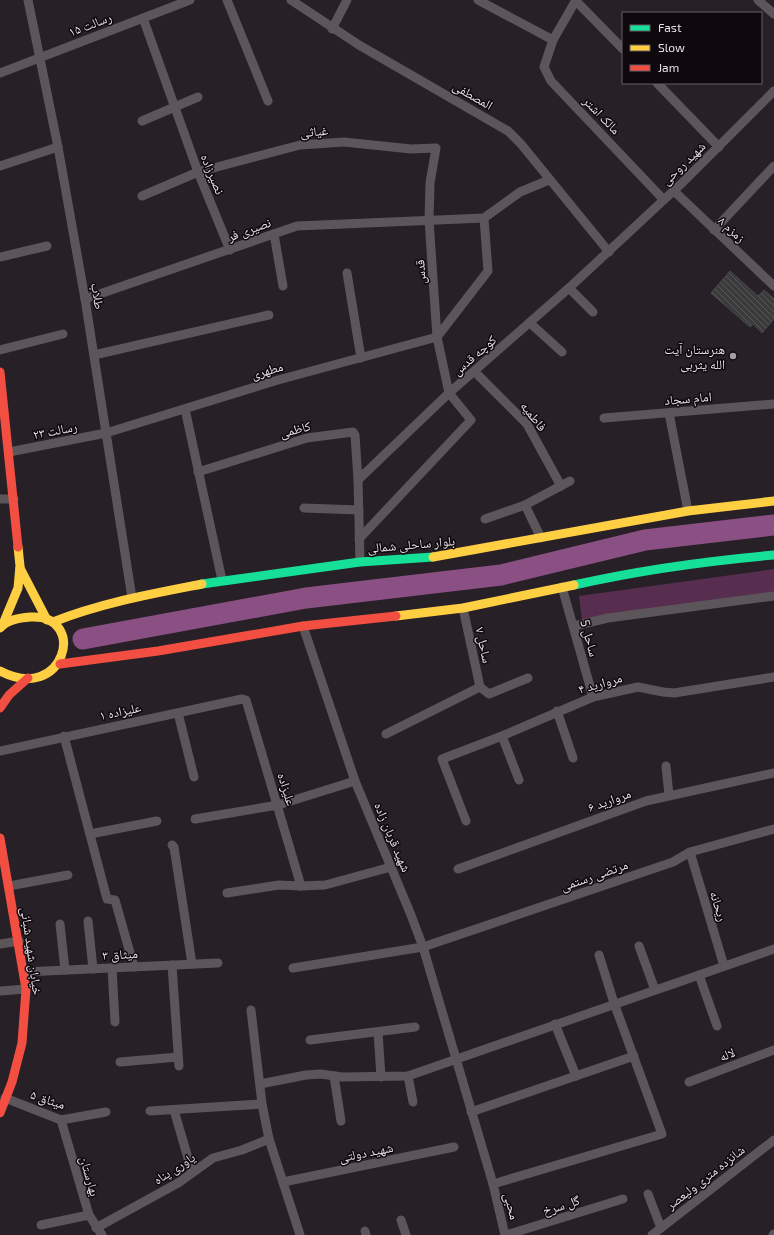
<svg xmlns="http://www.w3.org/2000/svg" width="774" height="1235" viewBox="0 0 774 1235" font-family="'Exo 2','Noto Naskh Arabic',sans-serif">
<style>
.park{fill:#572d50}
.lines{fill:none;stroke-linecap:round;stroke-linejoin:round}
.river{stroke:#8b5083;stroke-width:21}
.building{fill:url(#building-back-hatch);stroke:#494848}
.street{stroke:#5c565b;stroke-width:9}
.fast{stroke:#16e098;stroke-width:9}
.slow{stroke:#ffcf43;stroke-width:9}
.jam{stroke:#f24e42;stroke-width:9}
.poi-dot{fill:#a59da3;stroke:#0f090e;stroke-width:1.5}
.labels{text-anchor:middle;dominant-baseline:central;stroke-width:3;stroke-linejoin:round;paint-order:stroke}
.street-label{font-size:13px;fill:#e9e0e7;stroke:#0f090e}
.poi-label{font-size:13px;fill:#e9e0e7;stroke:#0f090e;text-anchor:end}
</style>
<defs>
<pattern id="building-back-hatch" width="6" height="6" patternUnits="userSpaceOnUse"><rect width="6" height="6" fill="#3c3b3b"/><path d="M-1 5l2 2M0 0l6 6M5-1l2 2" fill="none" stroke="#585757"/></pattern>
</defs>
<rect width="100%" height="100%" fill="#272026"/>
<polygon class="park" points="774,569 774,592 582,620 579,596"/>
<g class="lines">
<polyline class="river" points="83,639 306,598 501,575 645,540 774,525"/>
</g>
<polygon class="building" points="730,271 758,296 764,290 774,299 774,319 762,333 753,324 750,327 711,293"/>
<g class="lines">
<g class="street">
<polyline points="28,0 58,147 85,299 132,598"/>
<polyline points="227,0 268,101"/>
<polyline points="291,0 359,45 508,131 521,144 609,252"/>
<polyline points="478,0 553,40"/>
<polyline points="576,0 553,40 544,67 551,81 663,199"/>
<polyline points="758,0 774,14"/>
<polyline points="576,1 623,49"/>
<polyline points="143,18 198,172 230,250"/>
<polyline points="332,29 347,0"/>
<polyline points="0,73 190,0"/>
<polyline points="657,83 719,147"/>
<polyline points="142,121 198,97"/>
<polyline points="0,166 58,147"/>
<polyline points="674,191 774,286"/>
<polyline points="142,196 198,172 300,145 344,142 411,149 436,148 430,183 429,220 437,337 449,393 471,420 359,539"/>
<polyline points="714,230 774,166"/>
<polyline points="274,234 283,286"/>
<polyline points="0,257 47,246"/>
<polyline points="347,273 361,358"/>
<polyline points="569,288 593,312"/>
<polyline points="85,299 297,226 484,218 520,192 549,180"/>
<polyline points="530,323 562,352"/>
<polyline points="0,350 63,334"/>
<polyline points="94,355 269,315"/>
<polyline points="475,372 527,424 561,486"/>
<polyline points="185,409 222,580"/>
<polyline points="669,413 688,511"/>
<polyline points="604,418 774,404"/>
<polyline points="9,452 106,433 278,380 437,337 488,271 484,218"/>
<polyline points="198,472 307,438 353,432 355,435 358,480 360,562"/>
<polyline points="358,480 449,393 569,288 682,183 774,91"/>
<polyline points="0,499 14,499"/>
<polyline points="304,508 359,510"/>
<polyline points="485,519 525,505"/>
<polyline points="541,538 525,505 570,481"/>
<polyline points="562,587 593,697"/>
<polyline points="463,608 480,687"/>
<polyline points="303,626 355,781 411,915 423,947 493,1184 505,1235"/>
<polyline points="574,626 608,618 774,596"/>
<polyline points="557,711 573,758"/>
<polyline points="178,713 194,777"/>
<polyline points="386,734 480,687 489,694 528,678"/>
<polyline points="64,736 107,899 115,900 134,967"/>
<polyline points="502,736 519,780"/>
<polyline points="0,751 242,699 246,700 301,886"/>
<polyline points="666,766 669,795"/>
<polyline points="195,819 278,805 355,781"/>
<polyline points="466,821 442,759 502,736 593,697 638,687 663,692 674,693 774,677"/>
<polyline points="90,834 157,821"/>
<polyline points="172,845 174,847 192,964"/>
<polyline points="690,852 724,966"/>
<polyline points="458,869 646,801 774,773"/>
<polyline points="9,886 68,875"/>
<polyline points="227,893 279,885 301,886 325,885 391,867"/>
<polyline points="88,921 93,969"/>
<polyline points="60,924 65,970"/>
<polyline points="0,944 19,941"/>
<polyline points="639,946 655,990"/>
<polyline points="172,965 179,1066"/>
<polyline points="112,968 115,1022"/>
<polyline points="293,968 423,947 673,862 690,852 774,829"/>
<polyline points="24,972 218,963"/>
<polyline points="699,975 717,1026"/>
<polyline points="0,991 26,989"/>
<polyline points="251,1010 262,1104 269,1139 300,1235"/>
<polyline points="555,1024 576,1076"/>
<polyline points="378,1032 381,1077"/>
<polyline points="310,1040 415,1027"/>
<polyline points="120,1062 178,1057"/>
<polyline points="334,1076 341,1121"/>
<polyline points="408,1076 413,1102"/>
<polyline points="689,1082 774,1050"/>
<polyline points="260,1084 306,1075 321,1074 342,1077 408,1076 774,949"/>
<polyline points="5,1098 61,1120 106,1112"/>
<polyline points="174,1110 192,1172"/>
<polyline points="150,1111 262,1104"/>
<polyline points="471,1112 634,1056"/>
<polyline points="61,1120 89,1215 102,1235"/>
<polyline points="283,1182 454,1147"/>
<polyline points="493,1184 662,1134 614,1003 599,955"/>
<polyline points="648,1194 661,1228"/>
<polyline points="401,1220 406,1235"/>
<polyline points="41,1225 89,1215"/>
<polyline points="96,1228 178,1183 213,1158 242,1150 269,1139"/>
<polyline points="365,1231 366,1235"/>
<polyline points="506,1235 623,1199"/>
<polyline points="652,1235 774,1140"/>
<polyline points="773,1235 774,1234"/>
</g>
<g class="fast">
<polyline points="202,584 360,562 433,557"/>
<path d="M574,585C640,570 706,561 774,555"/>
</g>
<g class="slow">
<polyline points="433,557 688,511 774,501"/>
<polyline points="20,568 47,620"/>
<polyline points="396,616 463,608 574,585"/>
<path d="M53,622C101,603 151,594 202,584"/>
<polyline points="3,624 18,588 20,566 18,547"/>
<path d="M0,628C8,619 20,618 31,617C88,614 65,705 0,671"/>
</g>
<g class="jam">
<polyline points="0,372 18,547"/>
<polyline points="60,664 158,651 303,626 396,616"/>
<polyline points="0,708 9,695 28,678"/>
<polyline points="0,838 26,989 22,1043 12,1082 0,1113"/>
</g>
</g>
<circle class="poi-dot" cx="733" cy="356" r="4"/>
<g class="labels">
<g class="street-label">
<text transform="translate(90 24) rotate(-21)">رسالت ۱۵</text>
<text transform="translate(473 95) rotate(30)">المصطفی</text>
<text transform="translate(602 115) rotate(46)">مالک اشتر</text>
<text transform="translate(314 131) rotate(-5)">غیاثی</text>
<text transform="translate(683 163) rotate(-44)">شهید روحی</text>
<text transform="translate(213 174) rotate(68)">نصیرزاده</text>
<text transform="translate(249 229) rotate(-20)">نصیری فر</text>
<text transform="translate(732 229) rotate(43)">زمزم ۸</text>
<text transform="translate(420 272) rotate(-94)">قدس</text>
<text transform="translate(98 296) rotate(81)">طلاب</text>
<text transform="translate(474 355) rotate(-41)">کوچه قدس</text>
<text transform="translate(267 370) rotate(-16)">مطهری</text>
<text transform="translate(688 398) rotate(-5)">امام سجاد</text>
<text transform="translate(534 416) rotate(52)">فاطمیه</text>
<text transform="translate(295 429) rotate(-14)">کاظمی</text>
<text transform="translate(55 430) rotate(-11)">رسالت ۲۳</text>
<text transform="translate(411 544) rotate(-5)">بلوار ساحلی شمالی</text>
<text transform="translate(590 638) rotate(75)">ساحل 5</text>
<text transform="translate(484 645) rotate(78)">ساحل ۷</text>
<text transform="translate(600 683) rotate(-16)">مروارید ۴</text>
<text transform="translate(120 711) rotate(-12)">علیزاده ۱</text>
<text transform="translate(287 789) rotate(73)">علیزاده</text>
<text transform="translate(609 800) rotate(-20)">مروارید ۶</text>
<text transform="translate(393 837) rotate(67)">شهید قربان زاده</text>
<text transform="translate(594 875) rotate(-19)">مرتضی رستمی</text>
<text transform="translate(719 906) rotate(73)">ریحانه</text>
<text transform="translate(32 951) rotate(82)">خیابان شهید شبانی</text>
<text transform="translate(120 954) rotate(-3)">میثاق ۳</text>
<text transform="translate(727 1054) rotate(-21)">لاله</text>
<text transform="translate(48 1099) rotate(18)">میثاق ۵</text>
<text transform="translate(366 1152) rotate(-11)">شهید دولتی</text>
<text transform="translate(174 1168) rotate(-33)">یاوری پناه</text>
<text transform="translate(90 1176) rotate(74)">بهارستان</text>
<text transform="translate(705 1177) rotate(-38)">شانزده متری ولیعصر</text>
<text transform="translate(561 1205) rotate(-17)">گل سرخ</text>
<text transform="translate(512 1206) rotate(76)">محبی</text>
</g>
<g class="poi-label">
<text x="725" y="349">هنرستان آیت<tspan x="725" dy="15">الله یثربی</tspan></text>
</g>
</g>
<rect x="622" y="12" width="140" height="72" fill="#0f090e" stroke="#665f65"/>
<rect x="630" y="25" width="20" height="6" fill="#16e098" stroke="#665f65"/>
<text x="658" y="32" font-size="12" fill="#e9e0e7">Fast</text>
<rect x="630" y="45" width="20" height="6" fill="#ffcf43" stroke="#665f65"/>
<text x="658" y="52" font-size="12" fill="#e9e0e7">Slow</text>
<rect x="630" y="65" width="20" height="6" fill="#f24e42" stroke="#665f65"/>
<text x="658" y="72" font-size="12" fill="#e9e0e7">Jam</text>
</svg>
